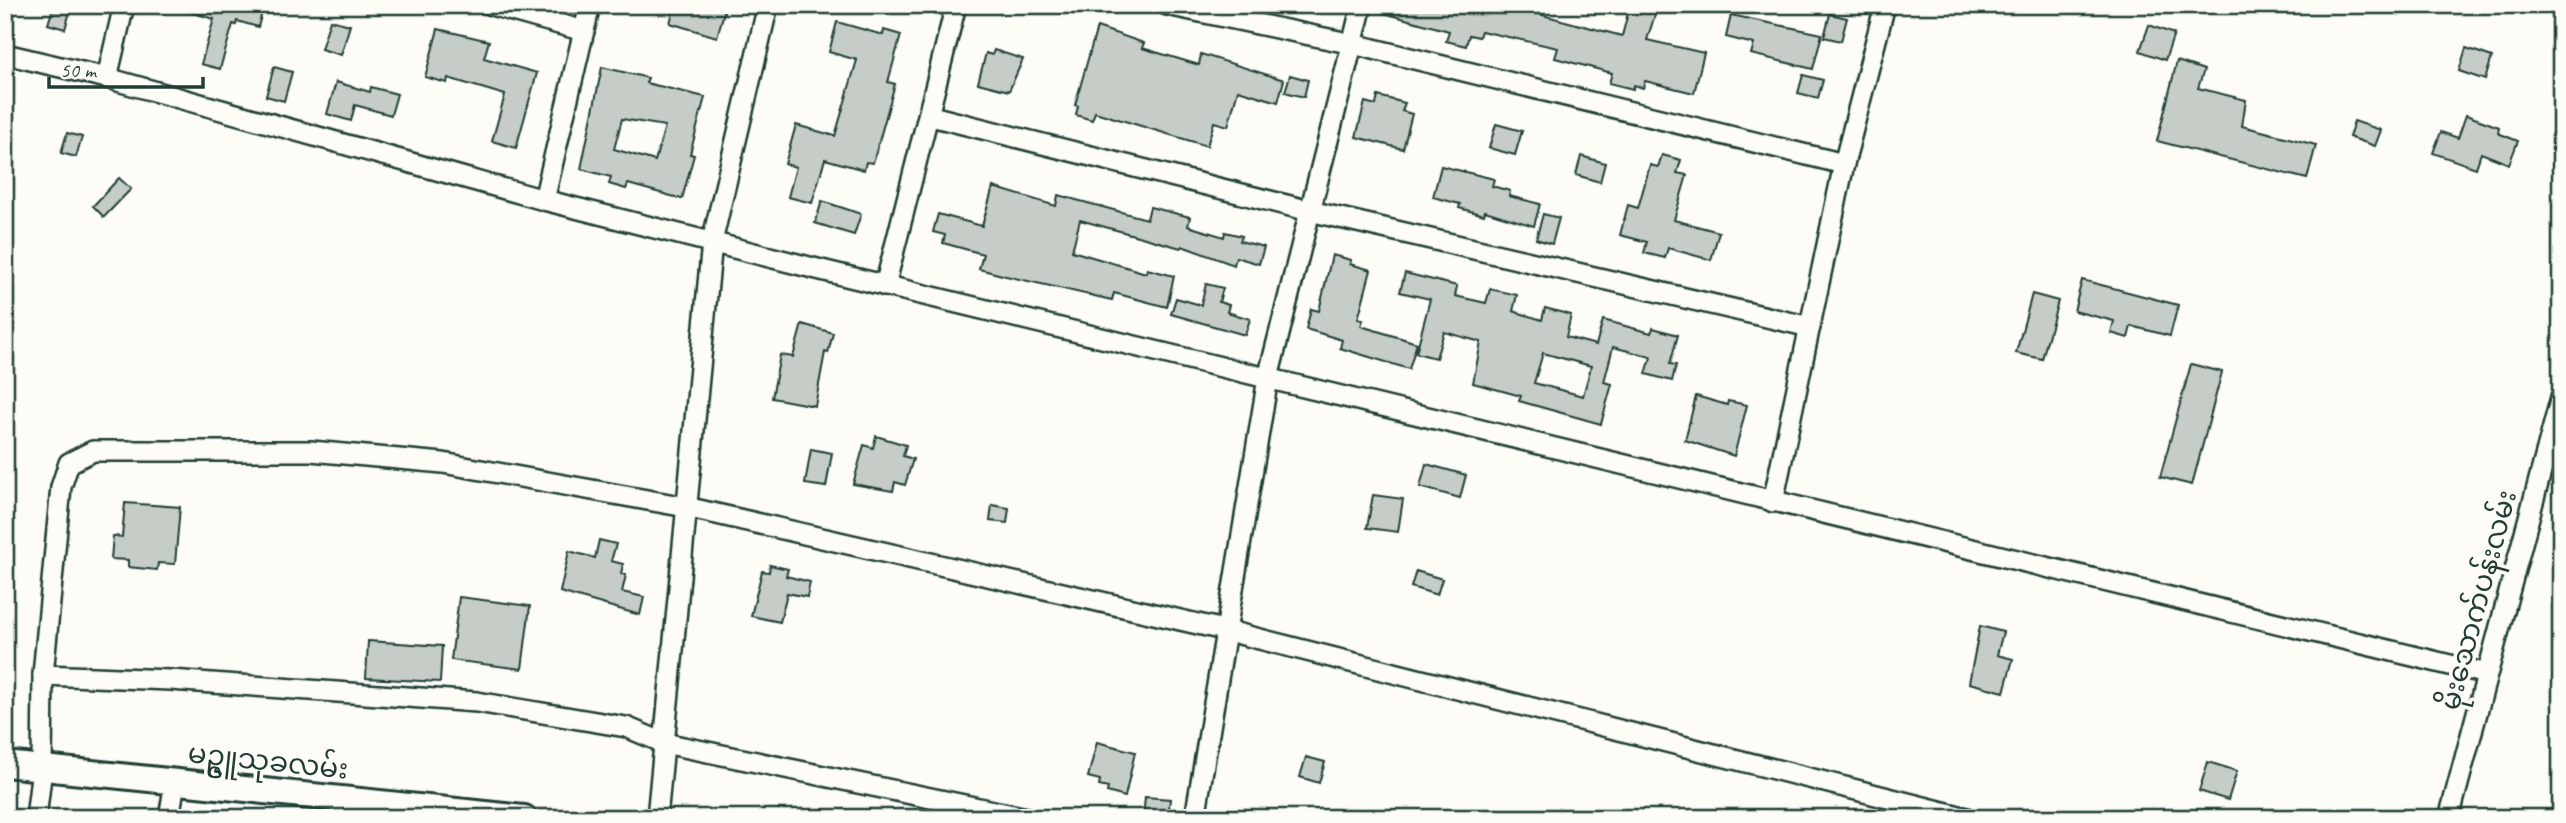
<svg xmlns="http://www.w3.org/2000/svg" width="2566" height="823" viewBox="0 0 2566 823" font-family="Caveat,'Noto Sans Myanmar',sans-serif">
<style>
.building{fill:#c6cdc7;stroke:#1f3d34;stroke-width:2;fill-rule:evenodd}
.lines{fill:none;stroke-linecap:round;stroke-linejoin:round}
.minor-casing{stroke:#1f3d34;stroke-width:24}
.tertiary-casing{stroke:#1f3d34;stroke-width:30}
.minor{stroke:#fdfcf7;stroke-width:19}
.tertiary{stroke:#fdfcf7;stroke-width:24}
.labels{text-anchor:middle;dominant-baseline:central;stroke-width:7;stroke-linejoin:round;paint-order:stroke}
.street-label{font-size:28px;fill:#1f3d34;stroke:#fdfcf7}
</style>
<rect width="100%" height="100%" fill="#fdfcf7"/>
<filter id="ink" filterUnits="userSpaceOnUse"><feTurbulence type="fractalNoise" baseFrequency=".0143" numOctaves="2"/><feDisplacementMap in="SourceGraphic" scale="14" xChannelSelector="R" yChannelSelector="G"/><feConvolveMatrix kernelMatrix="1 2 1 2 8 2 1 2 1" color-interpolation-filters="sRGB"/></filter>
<g filter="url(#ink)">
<g class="building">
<polygon points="54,5 72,5 65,29 48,24"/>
<polygon points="183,5 264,5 258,27 237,21 236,25 233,24 220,69 201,64 214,19 183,10"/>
<polygon points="675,5 726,5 717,37 670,23"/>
<polygon points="1381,5 1505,5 1622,36 1630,5 1658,5 1647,40 1704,53 1694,93 1645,81 1643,88 1634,85 1633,89 1609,83 1612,73 1555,58 1558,48 1481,31 1479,37 1469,35 1466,46 1446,41 1449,31 1380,12"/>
<polygon points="1830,14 1847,18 1841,41 1824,37"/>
<polygon points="1731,15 1822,34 1813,69 1751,54 1754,44 1726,37"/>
<polygon points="330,20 350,25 341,55 321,49"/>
<polygon points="837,22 883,35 884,30 901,35 888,82 895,84 873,163 866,162 864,170 825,159 812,203 788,197 796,167 785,164 796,125 835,136 857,60 829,52"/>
<polygon points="2149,25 2174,34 2165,60 2140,51"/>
<polygon points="1097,27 1144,43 1142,48 1199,65 1201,54 1284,80 1278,102 1238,90 1228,126 1214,122 1207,146 1095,112 1092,120 1076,115 1078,106 1075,105"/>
<polygon points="438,29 489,41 484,58 537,73 516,148 492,141 505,95 448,78 447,83 425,77"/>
<polygon points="2466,48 2492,57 2485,80 2459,71"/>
<polygon points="994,50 1023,59 1009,91 978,83 986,53 992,55"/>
<polygon points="2177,61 2204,70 2198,88 2246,100 2242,126 2316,145 2307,179 2157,141"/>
<polygon points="274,67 292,72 284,101 266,96"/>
<path d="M602,67L648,78L646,83L705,97L690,154L694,155L682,199L628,184L626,189L609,184L611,177L581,169ZM622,119L665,126L655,161L614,149Z"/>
<polygon points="1290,75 1308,80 1304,97 1285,92"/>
<polygon points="1803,75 1823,80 1818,98 1798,93"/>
<polygon points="336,82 370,92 371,87 397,94 391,115 355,105 351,121 327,114"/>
<polygon points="1378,96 1405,103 1402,111 1412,114 1403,149 1356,137 1365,102 1376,105"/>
<polygon points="2466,115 2499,127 2498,133 2518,141 2509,164 2481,153 2476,168 2433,153 2441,132 2458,138"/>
<polygon points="2354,121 2381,130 2375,146 2349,137"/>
<polygon points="1496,124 1522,131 1515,155 1489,148"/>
<polygon points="67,133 82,137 76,157 61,153"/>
<polygon points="1662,155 1681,160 1677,173 1687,175 1674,220 1719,232 1711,260 1668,248 1665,258 1644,253 1647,242 1620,235 1628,205 1638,208 1650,165 1658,167"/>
<polygon points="1581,156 1605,163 1600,182 1576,175"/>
<polygon points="1441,166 1494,179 1492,186 1510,191 1509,196 1540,204 1534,226 1485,211 1484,215 1459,208 1460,204 1433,197"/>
<polygon points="119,178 131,189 104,217 93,206"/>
<polygon points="993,187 1056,206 1058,195 1147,219 1150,207 1190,217 1188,226 1224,237 1225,232 1242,236 1240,241 1264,247 1259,264 1236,257 1234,265 1182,246 1181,248 1080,220 1072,251 1146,273 1147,269 1174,276 1167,307 1114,293 1112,300 1006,276 979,269 983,254 943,243 945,235 933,232 938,214 982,226"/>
<polygon points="822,201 861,214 854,235 815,223"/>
<polygon points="1543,214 1559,218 1552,244 1536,239"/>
<polygon points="1332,255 1351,260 1350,264 1371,270 1358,319 1363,320 1361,326 1417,343 1409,369 1340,348 1342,340 1306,329 1311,309 1319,311"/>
<path d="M1405,273L1457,286L1455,296L1486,303L1490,289L1517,295L1513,311L1542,320L1545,308L1571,315L1566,337L1596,345L1603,320L1651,333L1653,328L1678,335L1670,364L1676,365L1672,381L1646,374L1651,357L1613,347L1604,382L1612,384L1601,424L1519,401L1521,396L1473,383L1481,342L1444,332L1436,358L1416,353L1430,299L1400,292ZM1543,353L1591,366L1583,396L1534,383Z"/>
<polygon points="2082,280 2178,305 2170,336 2131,326 2128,338 2111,333 2114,321 2074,311"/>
<polygon points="1206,284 1223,288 1219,302 1229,305 1227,312 1250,319 1245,335 1171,314 1176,298 1201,305"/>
<polygon points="2032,294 2058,301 2042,359 2016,353"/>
<polygon points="802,324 833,333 828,353 825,352 815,406 772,398 780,355 793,357"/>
<polygon points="2191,364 2222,372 2192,485 2160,477"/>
<polygon points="1696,396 1727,405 1728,401 1747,405 1734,456 1685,440"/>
<polygon points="876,436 906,445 903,456 913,459 905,485 895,482 893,491 853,484 864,445 873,448"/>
<polygon points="811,449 832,453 826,487 805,484"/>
<polygon points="1426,464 1466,475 1460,498 1420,487"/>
<polygon points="1373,495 1403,499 1398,532 1367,528"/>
<polygon points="125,503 180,507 175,564 158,563 157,570 128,567 128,560 111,559 113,536 122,537"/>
<polygon points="992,505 1009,508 1007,523 990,521"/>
<polygon points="599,540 616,544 611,561 623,564 621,574 626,575 622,592 644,597 640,615 560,592 569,551 595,558"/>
<polygon points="770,565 788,569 786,576 810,582 807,597 787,593 780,622 751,616 762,571 769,572"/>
<polygon points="1416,571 1442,579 1437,595 1411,587"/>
<polygon points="459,597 530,606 522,669 451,660"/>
<polygon points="1980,626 2003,632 1997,655 2013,659 2004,692 1969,683"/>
<polygon points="368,641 442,646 440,682 366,678"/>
<polygon points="1097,742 1135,752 1125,797 1107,792 1108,788 1099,786 1100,780 1088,777"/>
<polygon points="1306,757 1325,762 1319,783 1300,777"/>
<polygon points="2208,762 2237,771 2228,800 2199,791"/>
<polygon points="1145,797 1170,799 1168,818 1143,818"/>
</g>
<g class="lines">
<defs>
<g id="minor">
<polyline points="491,5 584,31"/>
<polyline points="1167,5 1353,44 1844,164"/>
<polyline points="5,54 107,78 544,200 809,267 2487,674"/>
<polyline points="107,78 124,5"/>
<polyline points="931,116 1310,211 1810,327"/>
<polyline points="544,200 590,5"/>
<polyline points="885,286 956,5"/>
<polyline points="1773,502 1844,164 1885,5"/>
<polyline points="43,675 170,680 477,702 626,727 664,743 1027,818"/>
<polyline points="36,818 42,768 43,675 61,487 69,463 93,451 311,451 443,463 686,507 1224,630 1967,818"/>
<polyline points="169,818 175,782"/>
<polyline points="657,818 712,242 768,5"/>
<polyline points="1195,818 1268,378 1362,5"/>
<polyline points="2449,818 2561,397"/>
</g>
<polyline id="tertiary" points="5,764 524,818"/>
</defs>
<use href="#minor" class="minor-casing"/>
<use href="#tertiary" class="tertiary-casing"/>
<use href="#minor" class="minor"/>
<use href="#tertiary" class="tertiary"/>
</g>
</g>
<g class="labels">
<g class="street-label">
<text transform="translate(2478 600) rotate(-75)">မိုးသောက်ပန်းလမ်း</text>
<text transform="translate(268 761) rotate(6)">မဥ္ဇူသုခလမ်း</text>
</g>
</g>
<rect width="2566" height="823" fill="none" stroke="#fdfcf7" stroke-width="28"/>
<rect x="14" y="14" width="2538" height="795" fill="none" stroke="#1f3d34" stroke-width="2.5" filter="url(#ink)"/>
<path d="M49 77v10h154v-10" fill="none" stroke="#1f3d34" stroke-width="3.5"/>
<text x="60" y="77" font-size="21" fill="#1f3d34" stroke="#fdfcf7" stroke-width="5" paint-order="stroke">50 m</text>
</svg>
